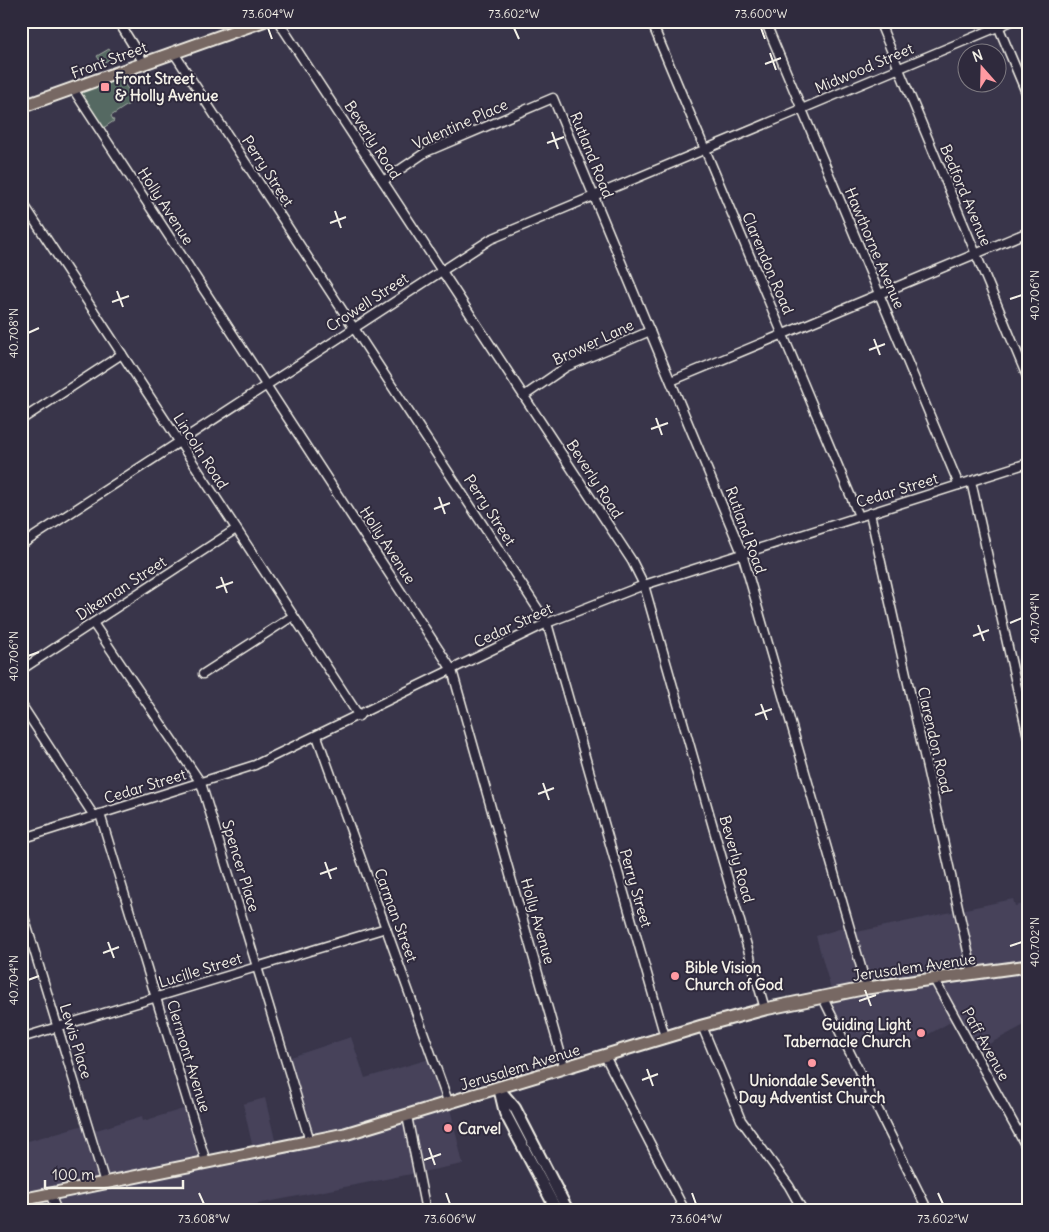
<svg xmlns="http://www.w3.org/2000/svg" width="1049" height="1232" viewBox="0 0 1049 1232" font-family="Delius,sans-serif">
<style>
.built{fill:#46425a}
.green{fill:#556962;stroke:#a4ada5}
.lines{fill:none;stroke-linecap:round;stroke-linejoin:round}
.street-casing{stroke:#f4f1e8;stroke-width:11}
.secondary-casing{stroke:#f4f1e8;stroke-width:14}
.primary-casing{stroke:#f4f1e8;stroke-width:15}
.street{stroke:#2f2a3d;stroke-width:8}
.secondary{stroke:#2f2a3d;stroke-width:10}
.primary{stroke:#776864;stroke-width:11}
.ticks{fill:none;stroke:#f4f1e8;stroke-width:2}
.poi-dot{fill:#ff9aa2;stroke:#2f2a3d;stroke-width:2}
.labels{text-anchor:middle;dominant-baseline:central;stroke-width:4;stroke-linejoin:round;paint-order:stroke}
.street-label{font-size:15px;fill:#f4f1e8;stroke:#2f2a3d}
.poi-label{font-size:15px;font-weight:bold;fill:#f4f1e8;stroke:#2f2a3d;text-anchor:start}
.neatline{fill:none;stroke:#f4f1e8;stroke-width:2}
.ticks-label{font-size:12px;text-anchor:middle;fill:#f4f1e8}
</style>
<rect width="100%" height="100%" fill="#39354a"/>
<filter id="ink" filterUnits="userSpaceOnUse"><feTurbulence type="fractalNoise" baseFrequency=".02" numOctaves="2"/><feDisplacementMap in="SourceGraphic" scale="10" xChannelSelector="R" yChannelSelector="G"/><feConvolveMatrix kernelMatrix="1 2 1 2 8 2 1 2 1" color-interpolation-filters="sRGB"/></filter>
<g filter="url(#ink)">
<g class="built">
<polygon points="1013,899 1015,906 1028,903 1028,1023 974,1052 956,1019 904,1048 895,1033 845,1042 822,996 832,993 816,936 849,926 852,933"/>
<polygon points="351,1037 365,1078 433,1058 449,1104 463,1164 221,1211 57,1211 49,1194 21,1200 21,1143 87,1124 90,1132 142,1116 143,1121 190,1107 206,1162 254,1153 243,1104 265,1098 277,1148 309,1141 285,1059"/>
</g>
<g class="green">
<polygon points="109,49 114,56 102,64 97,56"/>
<polygon points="117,73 135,100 111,116 114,121 100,130 73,89"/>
</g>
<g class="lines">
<defs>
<g id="street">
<polyline points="118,21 144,63"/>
<polyline points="278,21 632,561 644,585 765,1009"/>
<polyline points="651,21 859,516"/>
<polyline points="765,21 959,485"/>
<polyline points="879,21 1028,379"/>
<polyline points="996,21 1028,97"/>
<polyline points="174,53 547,623 665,1037"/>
<polyline points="73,89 452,670 565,1069"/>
<polyline points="21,90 30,104"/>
<polyline points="383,181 426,152 553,98 742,553 867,988"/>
<polyline points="21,200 359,716"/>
<polyline points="671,381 1028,232"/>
<polyline points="524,396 566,367 650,331"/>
<polyline points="21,420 122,354"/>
<polyline points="971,481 1028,737"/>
<polyline points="870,513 973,974"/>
<polyline points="21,545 491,239 1012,21"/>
<polyline points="93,623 201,783 310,1141"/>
<polyline points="21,670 236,529"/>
<polyline points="203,674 293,616"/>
<polyline points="21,704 94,816"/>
<polyline points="317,736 449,1104"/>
<polyline points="100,814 206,1162"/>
<polyline points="21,839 255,765 547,623 644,585 1028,463"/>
<polyline points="21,907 105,1183"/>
<polyline points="934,979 1028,1150"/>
<polyline points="822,996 928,1211"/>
<polyline points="702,1026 741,1120 789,1186 803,1211"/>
<polyline points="21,1038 386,928"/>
<polyline points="605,1056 685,1211"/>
<polyline points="407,1116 426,1211"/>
<polyline points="50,1194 57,1211"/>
</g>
<g id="secondary">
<polyline points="499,1089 515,1108 568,1211"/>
<polyline points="500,1092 505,1113 557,1211"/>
</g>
<g id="primary">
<polyline points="21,107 263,21"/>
<polyline points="21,1200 345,1134 702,1026 765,1009 867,988 1028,966"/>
</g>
</defs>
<use href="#street" class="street-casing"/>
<use href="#secondary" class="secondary-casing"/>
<use href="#primary" class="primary-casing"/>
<use href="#street" class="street"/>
<use href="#secondary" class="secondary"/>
<use href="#primary" class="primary"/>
</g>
</g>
<path class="ticks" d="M268,28L272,39M514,28L519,39M761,28L765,39M770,53L776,70M765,64L781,58M552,132L558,149M547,143L564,137M335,211L341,228M330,223L346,217M117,291L123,307M1010,299L1022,295M112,302L129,296M28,333L39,328M874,339L880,355M869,350L885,344M656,418L662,435M651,429L668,423M439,497L445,514M434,509L450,503M221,577L227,593M216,588L233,582M1010,623L1022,618M978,625L984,641M973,636L989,630M28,656L39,652M761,704L767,720M755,715L772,709M543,783L549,800M538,794L554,788M325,862L331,879M320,874L337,868M108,942L114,958M1010,946L1022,942M103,953L119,947M28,980L39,976M865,990L871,1006M859,1001L876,995M647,1069L653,1086M642,1080L658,1074M429,1148L435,1165M424,1160L441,1154M199,1193L204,1204M446,1193L450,1204M692,1193L696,1204M938,1193L943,1204"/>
<g class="poi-dot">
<rect x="100" y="82" width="10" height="10" rx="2.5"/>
<circle cx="675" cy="976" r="5"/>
<circle cx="921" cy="1033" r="5"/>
<circle cx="812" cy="1063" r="5"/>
<circle cx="448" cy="1128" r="5"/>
</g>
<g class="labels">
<g class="street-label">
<text transform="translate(109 60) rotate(-20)">Front Street</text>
<text transform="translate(864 68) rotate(-23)">Midwood Street</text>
<text transform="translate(460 124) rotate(-24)">Valentine Place</text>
<text transform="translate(373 140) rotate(57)">Beverly Road</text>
<text transform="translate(592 155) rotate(68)">Rutland Road</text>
<text transform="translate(268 171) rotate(57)">Perry Street</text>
<text transform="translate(966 195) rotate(67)">Bedford Avenue</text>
<text transform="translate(166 206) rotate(57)">Holly Avenue</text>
<text transform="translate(875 248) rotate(67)">Hawthorne Avenue</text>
<text transform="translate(768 263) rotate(67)">Clarendon Road</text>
<text transform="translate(367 302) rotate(-33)">Crowell Street</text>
<text transform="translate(593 342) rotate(-25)">Brower Lane</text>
<text transform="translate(201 451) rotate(57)">Lincoln Road</text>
<text transform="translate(595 479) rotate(57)">Beverly Road</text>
<text transform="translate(897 490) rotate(-17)">Cedar Street</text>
<text transform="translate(490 510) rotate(57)">Perry Street</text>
<text transform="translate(746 530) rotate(70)">Rutland Road</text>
<text transform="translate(388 545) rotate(57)">Holly Avenue</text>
<text transform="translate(121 588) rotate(-33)">Dikeman Street</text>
<text transform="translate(513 625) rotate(-25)">Cedar Street</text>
<text transform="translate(935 740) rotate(77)">Clarendon Road</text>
<text transform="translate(145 786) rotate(-17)">Cedar Street</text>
<text transform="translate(737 859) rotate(74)">Beverly Road</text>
<text transform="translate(241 866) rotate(73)">Spencer Place</text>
<text transform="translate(636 888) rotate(74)">Perry Street</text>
<text transform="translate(396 915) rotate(70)">Carman Street</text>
<text transform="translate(538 921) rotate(74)">Holly Avenue</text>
<text transform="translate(914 967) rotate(-8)">Jerusalem Avenue</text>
<text transform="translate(200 970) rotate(-17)">Lucille Street</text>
<text transform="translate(76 1041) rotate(73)">Lewis Place</text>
<text transform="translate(986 1044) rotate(61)">Paff Avenue</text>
<text transform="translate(189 1056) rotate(73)">Clermont Avenue</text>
<text transform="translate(520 1067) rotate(-17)">Jerusalem Avenue</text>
</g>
<g class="poi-label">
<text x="115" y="78">Front Street<tspan x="115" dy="17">&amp; Holly Avenue</tspan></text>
<text x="685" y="967">Bible Vision<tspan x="685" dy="17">Church of God</tspan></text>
<text x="911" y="1024" text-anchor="end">Guiding Light<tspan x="911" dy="17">Tabernacle Church</tspan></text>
<text x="812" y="1080" text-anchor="middle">Uniondale Seventh<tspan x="812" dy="17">Day Adventist Church</tspan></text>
<text x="458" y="1128">Carvel</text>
</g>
</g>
<rect width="1049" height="1232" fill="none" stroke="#2f2a3d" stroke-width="55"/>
<g transform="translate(982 68) rotate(340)"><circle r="24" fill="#2f2a3d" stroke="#7e7a81"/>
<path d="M0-4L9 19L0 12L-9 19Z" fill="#ff9aa2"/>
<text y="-8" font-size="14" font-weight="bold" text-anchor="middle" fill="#f4f1e8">N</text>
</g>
<path d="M45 1180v8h138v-8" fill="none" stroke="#f4f1e8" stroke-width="2.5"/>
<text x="52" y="1180" font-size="15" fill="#f4f1e8" stroke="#2f2a3d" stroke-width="4" paint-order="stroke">100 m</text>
<rect x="28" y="28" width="994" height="1176" class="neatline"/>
<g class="ticks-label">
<text x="268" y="18">73.604°W</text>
<text x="514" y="18">73.602°W</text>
<text x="761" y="18">73.600°W</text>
<text transform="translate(1035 295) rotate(-90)" y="4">40.706°N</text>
<text transform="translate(14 333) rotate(-90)" y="4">40.708°N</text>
<text transform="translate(1035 618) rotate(-90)" y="4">40.704°N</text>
<text transform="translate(14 656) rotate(-90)" y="4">40.706°N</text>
<text transform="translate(1035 942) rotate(-90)" y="4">40.702°N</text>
<text transform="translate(14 980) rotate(-90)" y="4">40.704°N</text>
<text x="204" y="1223">73.608°W</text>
<text x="450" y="1223">73.606°W</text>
<text x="696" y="1223">73.604°W</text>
<text x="943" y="1223">73.602°W</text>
</g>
</svg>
